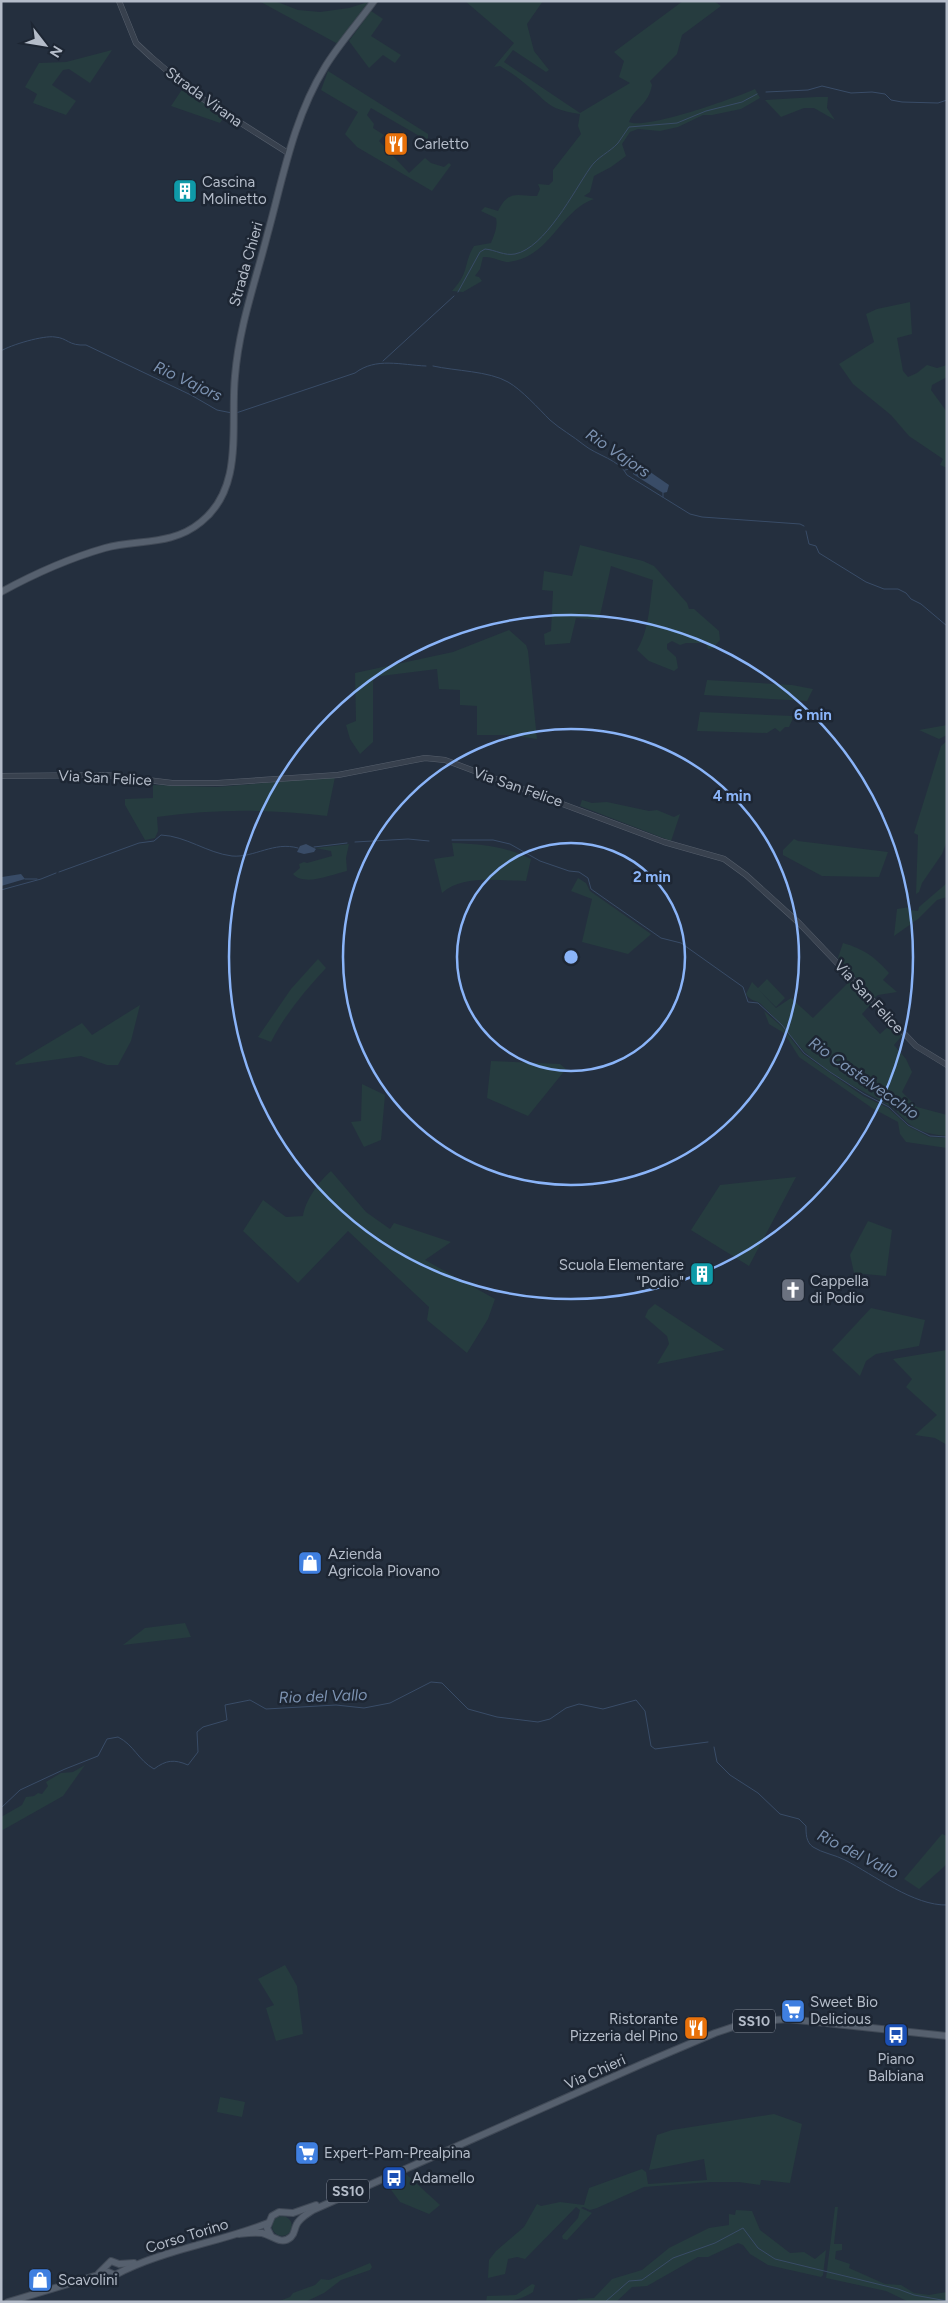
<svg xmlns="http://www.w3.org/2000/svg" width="948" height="2303" viewBox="0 0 948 2303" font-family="Figtree,sans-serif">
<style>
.green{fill:#263c3f}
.water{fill:#394c67}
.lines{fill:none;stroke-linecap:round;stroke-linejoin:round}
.stream{stroke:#394c67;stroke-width:1}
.minor-casing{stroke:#565f6c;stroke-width:6}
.major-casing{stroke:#414a57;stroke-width:8}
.minor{stroke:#38414e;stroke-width:5}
.major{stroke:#56606e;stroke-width:6}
.ring{fill:none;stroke:#8ab4f8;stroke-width:2.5}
.labels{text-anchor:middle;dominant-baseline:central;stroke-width:5;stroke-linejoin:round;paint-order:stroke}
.shield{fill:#1d2633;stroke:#878f9c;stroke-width:1}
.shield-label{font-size:14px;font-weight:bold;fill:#b4bcc9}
.street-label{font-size:15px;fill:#b4bcc9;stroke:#1d2633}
.poi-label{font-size:15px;fill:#b4bcc9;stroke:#1d2633;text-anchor:start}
.water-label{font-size:16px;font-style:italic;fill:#7c92b1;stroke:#1d2633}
.centre{fill:#8ab4f8;stroke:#1d2633;stroke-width:2.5}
.ring-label{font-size:15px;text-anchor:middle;font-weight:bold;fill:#8ab4f8;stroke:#1d2633;stroke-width:5;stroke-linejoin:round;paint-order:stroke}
</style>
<rect width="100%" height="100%" fill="#242f3e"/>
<g class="green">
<polygon points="259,1 275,1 298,10 320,12 349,8 368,2 338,44"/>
<path d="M465,1H543L527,24L528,28L534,51L549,70L546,72L513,50L504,62L580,113L630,83L619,77L624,61L614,52L683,1H714L721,6L682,35L677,54L650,81L652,85C648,106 635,107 629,122C646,130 735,98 755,89L760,98L741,109L712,115H703L678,127L660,131L638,129L630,132L622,144L626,156L611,167L594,176L590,192L584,196L594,199C560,210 551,257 509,262C501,262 492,256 483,257L480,269L475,276L479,277L482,281L463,292L452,291C470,272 463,264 474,246L491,243C494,235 498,227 496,218L481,211L485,207L498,211C509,189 517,196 537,196L540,189L538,184L549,185L553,181V170L581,134L578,126L580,114C545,109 548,101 523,82C516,76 508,71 500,66L494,67L514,43Z"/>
<polygon points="371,11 383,19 371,36 401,55 395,63 383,55 369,68 349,41"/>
<polygon points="112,50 90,83 69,69 63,70 52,85 76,101 66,115 33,103 37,94 25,87 39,63 66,62"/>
<polygon points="328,71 428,134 428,141 371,108 367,115 374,124 373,128 384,135 379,141 409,173 425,158 431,163 444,167 449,163 451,165 432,191 357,147 345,134 358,112 321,90"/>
<polygon points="183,88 224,117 220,123 171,106"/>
<polygon points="816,97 828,97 827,108 835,120 814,108 804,108 781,117 765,100"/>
<polygon points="910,302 912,334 897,338 903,371 908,377 917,373 927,365 937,368 947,365 947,377 932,385 931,390 947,412 947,468 940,465 943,459 909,436 891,415 853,384 839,364 874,342 866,314 877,309"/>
<path d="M580,545L643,561L654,566L687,603L689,609H694L719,631L720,640L713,648L708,649L706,643H686L680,645L672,641L667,644V649L676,657L678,668L674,671L649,661L637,650C649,631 650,602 653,580L611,566L599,620L576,618L570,643L545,645L544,634L551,631L553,591L542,590L544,571L572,576Z"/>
<polygon points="509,630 526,645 528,651 537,739 510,735 477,735 477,706 460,705 460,690 439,689 437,669 373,677 373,742 360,754 350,739 346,725 356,721 355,673 453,652"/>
<polygon points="707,680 792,685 813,689 807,701 704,695"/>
<polygon points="700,712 794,716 789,727 785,727 780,732 775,728 767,733 697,731"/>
<polygon points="947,725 947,735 939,739 919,730"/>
<polygon points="947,741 947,841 942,854 922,883 919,892 916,894 918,835 914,833 941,746"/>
<path d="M335,777L327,816C270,809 214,809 157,817L158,831L155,838L145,840L125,805V799L153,798V785L217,787Z"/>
<polygon points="582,800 592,803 607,802 649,811 657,810 674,817 680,814 671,841 580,806"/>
<polygon points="794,839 798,841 888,852 879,877 822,876 783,855 783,850"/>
<path d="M452,843C482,844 504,846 531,859L526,881C501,881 463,874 442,893L434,859L454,856Z"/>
<path d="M349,844L346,858L347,871C332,874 305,887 293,874L300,868L299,864L304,862L307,863L332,856L331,851L315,848Z"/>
<polygon points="578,878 586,883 590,891 651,934 649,936 628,954 582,942 592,899 571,891"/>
<polygon points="947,883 947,897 937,900 918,919 894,936 897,909 910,907 910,910 918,911 919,907"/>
<path d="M843,943C864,949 875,957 889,973L883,980L897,992L878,995L874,998L838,958Z"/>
<path d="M318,959L326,968C305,991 285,1014 271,1042L258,1037L291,989Z"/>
<path d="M767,979L785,998L776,1007L759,990L776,1008L791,998L813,1018L850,981L871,1004L862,1014L880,1034L890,1025L902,1036L894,1045L906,1059L912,1072L902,1092L917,1107L947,1115V1136C933,1135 919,1132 908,1123C901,1117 896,1109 888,1105C860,1089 828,1075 805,1052C789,1037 777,1019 761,1004C756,1000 750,1001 746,994L752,982L758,988Z"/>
<polygon points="140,1005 131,1041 118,1065 107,1065 81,1056 16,1065 15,1063 82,1023 92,1035"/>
<polygon points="764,1011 781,1026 803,1054 830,1073 863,1096 888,1108 908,1126 929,1137 947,1138 947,1148 906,1142 900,1134 898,1122 872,1108 799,1057 784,1033 769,1024"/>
<polygon points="491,1061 560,1064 566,1069 528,1116 487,1098"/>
<polygon points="362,1084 385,1095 381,1140 364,1147 351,1122 361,1121"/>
<path d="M331,1171L366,1212L390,1229L394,1223L451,1242L425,1260L495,1299L488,1319L467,1353L427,1320L429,1307L348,1231L298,1283L243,1231L263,1200L286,1217L303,1216C305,1201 319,1181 331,1171Z"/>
<polygon points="796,1177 749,1266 691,1230 720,1185"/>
<polygon points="868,1221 892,1230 886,1276 854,1273 850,1255"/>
<polygon points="655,1304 725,1350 657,1364 669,1344 667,1336 645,1317 648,1310"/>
<polygon points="871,1308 925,1320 919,1346 876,1354 866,1361 860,1376 832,1350"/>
<polygon points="947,1350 947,1445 935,1438 915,1435 937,1415 906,1387 912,1379 893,1359"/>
<polygon points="185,1623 191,1637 123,1645 145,1628"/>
<polygon points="85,1765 63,1796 1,1831 1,1817 22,1805 26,1797 34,1796 38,1793 42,1794 48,1786 46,1782 61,1773 73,1772"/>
<polygon points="942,1834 947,1836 947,1864 919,1889 904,1879"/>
<polygon points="285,1965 297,1986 303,2034 276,2041 266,2008 274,2005 258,1979"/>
<polygon points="220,2097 245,2102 242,2117 217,2112"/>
<polygon points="774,2114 802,2124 790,2183 761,2180 760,2185 739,2182 711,2182 644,2187 597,2208 590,2210 583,2207 581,2208 592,2213 567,2240 563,2239 562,2236 578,2218 580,2210 576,2207 525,2259 517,2257 508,2259 505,2274 488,2278 489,2260 496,2251 524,2227 537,2204 541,2206 560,2202 584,2205 589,2188 642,2169 646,2172 648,2184 707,2180 704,2159 649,2170 657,2135 672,2130"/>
<polygon points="406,2174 440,2205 429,2214 400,2202 389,2187 397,2184"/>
<polygon points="835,2207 838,2207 834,2244 842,2244 842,2250 836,2251 835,2259 850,2264 849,2268 885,2284 901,2285 914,2293 929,2295 947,2292 947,2302 907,2301 886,2291 826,2278"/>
<polygon points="736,2210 752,2211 760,2230 790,2253 804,2252 815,2259 826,2250 823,2275 821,2277 768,2265 750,2254 743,2245 738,2243 708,2257 698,2257 647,2286 632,2287 616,2302 576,2302 578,2299 594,2298 612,2279 642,2270 669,2248 709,2228 729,2225 729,2214 735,2215"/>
<circle cx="282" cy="2226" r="10"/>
<polygon points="370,2263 372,2267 370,2270 341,2280 324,2293 305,2302 277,2302 290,2297 293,2293 315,2285 321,2279 329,2280"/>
<path d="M532,2284L535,2285L533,2292C518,2302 504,2302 486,2302L487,2296L516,2295Z"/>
</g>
<g class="water">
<polygon points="640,465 669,485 667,492 663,493 633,474 634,468"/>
<polygon points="306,844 316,849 314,852 304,854 297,852 300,846"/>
<polygon points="21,874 25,879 1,886 2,877"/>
</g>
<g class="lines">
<g class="stream">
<polyline points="766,92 808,90 822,86 851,93 872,92 885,94 891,100 902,102 938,103 947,100"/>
<path d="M458,292L480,252L485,249C496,250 504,256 515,254C545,248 574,191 590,168C597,157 610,152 618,143C622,138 625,132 629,127L677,123L706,111L742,102L757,94"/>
<path d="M1,351C10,345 44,335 55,337C68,338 68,346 86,345L191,395L217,410L232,413"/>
<polyline points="383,361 454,296"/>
<path d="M433,366C455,371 489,371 508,382C522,390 538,408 550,420C560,429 573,436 584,445C596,455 620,460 627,475L690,514L702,517L800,524L804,526"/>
<path d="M236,413L355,373C376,357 401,365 426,366"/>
<polyline points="625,470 634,468"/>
<polyline points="663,493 663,497"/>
<polyline points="806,531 809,544 816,546 819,553 866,582 884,589 898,589 906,593 911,599 921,604 947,626"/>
<polyline points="452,840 493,840 510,844 540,861 569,871 579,872 588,878 591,889 661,938 681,943 743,987 748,1002 758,1003 782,1025 804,1053 830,1072 864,1094 889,1107 908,1125 930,1136 947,1137"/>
<polyline points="355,842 408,839 429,841"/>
<polyline points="314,847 347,843"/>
<path d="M59,872L139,843L154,841L161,835C186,836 207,853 232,856C254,858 274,841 298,848"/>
<polyline points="25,879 37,879"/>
<polyline points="1,890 41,879 56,873"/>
<path d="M714,1747L717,1762L730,1775L758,1793L780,1814L799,1819L806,1826C806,1834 806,1842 813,1847C822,1853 836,1855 845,1860C874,1875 914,1906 947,1905"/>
<path d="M1,1808L20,1790L65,1769L98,1756L107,1739L118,1737C134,1745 138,1760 154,1769C166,1760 174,1759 188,1765L198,1752L197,1732L203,1727L227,1720L225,1705L250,1700L266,1709L336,1705L364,1708L390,1703L431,1682L442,1683L468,1709L497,1717L538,1722L550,1719L566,1708L579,1704L603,1709L636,1700L645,1711L651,1746L655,1749L708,1742"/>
<polyline points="605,2302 629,2281 642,2280 673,2258 715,2243 743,2228 758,2248 775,2259 898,2289 914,2295 947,2301"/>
</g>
<defs>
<g id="minor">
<polyline points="119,1 136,43 151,57 192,92 288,153"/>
<polyline points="1,776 106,775 172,783 218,783 338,775 425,758 445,760 664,842 724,859 746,875 799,923 916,1046 947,1065"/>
</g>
<g id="major">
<path d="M1,592C34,574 70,558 105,548C139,539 172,546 201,522C245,487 230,425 235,376C239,327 255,283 267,236C283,178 293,119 325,67C339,44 358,23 374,1"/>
<path d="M239,2234C247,2233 254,2232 262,2233C272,2235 281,2246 291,2237C295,2233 294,2230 296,2226C298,2219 307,2214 313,2210L642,2064L715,2033L748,2022L788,2019L947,2036"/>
<polyline points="271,2236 267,2228 272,2216 279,2212 293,2213 316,2205"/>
<polyline points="99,2273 111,2261 119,2264 134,2263"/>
<path d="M8,2302L108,2272L115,2275C161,2250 218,2243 268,2223"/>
</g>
</defs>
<use href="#minor" class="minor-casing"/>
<use href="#major" class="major-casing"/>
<use href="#minor" class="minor"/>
<use href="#major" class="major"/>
</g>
<g class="ring">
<circle cx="571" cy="957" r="114"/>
<circle cx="571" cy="957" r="228"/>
<circle cx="571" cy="957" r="342"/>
</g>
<defs>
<symbol id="restaurant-square" viewBox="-11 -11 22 22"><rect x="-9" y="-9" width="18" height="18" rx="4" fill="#e8710a" stroke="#1d2633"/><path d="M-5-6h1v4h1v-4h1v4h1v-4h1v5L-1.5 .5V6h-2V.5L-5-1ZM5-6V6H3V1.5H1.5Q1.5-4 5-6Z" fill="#fff"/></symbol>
<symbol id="building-square" viewBox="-11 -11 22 22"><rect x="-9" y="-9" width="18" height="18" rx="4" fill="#0f9aa8" stroke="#1d2633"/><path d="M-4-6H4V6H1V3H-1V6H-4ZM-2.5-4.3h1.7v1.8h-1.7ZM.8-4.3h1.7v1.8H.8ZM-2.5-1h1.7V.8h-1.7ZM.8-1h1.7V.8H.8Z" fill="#fff"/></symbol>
<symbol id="church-square" viewBox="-11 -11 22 22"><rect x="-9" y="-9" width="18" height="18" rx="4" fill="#6b7280" stroke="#1d2633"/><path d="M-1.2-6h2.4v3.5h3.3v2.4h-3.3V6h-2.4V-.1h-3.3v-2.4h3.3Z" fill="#fff"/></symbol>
<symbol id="shop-square" viewBox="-11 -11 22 22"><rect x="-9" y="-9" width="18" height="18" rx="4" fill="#3f7fe0" stroke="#1d2633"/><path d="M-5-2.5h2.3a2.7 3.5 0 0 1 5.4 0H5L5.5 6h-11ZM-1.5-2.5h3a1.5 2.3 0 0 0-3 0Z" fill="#fff"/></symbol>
<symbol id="supermarket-square" viewBox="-11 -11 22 22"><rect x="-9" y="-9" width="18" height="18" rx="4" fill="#3f7fe0" stroke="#1d2633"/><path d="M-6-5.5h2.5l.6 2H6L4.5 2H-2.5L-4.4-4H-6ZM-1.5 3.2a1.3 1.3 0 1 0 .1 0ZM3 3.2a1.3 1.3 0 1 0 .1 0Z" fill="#fff"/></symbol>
<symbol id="bus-square" viewBox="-11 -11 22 22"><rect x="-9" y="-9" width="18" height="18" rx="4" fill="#1a4fb4" stroke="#1d2633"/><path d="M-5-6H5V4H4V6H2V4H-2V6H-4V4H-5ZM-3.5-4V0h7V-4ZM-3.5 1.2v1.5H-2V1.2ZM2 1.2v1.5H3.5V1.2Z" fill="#fff"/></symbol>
</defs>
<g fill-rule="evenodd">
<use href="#restaurant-square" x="382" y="130" width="28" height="28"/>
<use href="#building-square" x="171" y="177" width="28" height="28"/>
<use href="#building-square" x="688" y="1260" width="28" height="28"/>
<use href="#church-square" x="779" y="1276" width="28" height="28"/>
<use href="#shop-square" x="296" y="1549" width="28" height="28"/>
<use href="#supermarket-square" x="779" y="1997" width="28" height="28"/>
<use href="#restaurant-square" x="682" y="2014" width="28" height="28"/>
<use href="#bus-square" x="882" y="2021" width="28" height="28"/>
<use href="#supermarket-square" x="293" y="2139" width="28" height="28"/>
<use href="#bus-square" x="380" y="2164" width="28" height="28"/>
<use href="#shop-square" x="26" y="2266" width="28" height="28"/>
</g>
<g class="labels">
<g class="shield">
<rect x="733" y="2009.5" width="42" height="23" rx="4"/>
<rect x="327" y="2179.5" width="42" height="23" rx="4"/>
</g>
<g class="shield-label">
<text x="754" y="2021">SS10</text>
<text x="348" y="2191">SS10</text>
</g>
<g class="street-label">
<text transform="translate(204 97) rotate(36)">Strada Virana</text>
<text transform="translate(246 264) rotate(-74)">Strada Chieri</text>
<text transform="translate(105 778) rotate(3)">Via San Felice</text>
<text transform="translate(518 787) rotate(19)">Via San Felice</text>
<text transform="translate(869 997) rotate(47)">Via San Felice</text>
<text transform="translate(595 2072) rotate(-24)">Via Chieri</text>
<text transform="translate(187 2236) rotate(-17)">Corso Torino</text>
</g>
<g class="poi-label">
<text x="414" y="144">Carletto</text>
<text x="202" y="182">Cascina<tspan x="202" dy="17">Molinetto</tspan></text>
<text x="684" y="1265" text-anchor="end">Scuola Elementare<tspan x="684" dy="17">"Podio"</tspan></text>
<text x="810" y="1281">Cappella<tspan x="810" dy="17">di Podio</tspan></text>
<text x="328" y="1554">Azienda<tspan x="328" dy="17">Agricola Piovano</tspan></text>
<text x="810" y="2002">Sweet Bio<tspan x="810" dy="17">Delicious</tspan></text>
<text x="678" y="2019" text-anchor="end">Ristorante<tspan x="678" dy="17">Pizzeria del Pino</tspan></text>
<text x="896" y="2059" text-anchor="middle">Piano<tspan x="896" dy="17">Balbiana</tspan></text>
<text x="324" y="2153">Expert-Pam-Prealpina</text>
<text x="412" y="2178">Adamello</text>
<text x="58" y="2280">Scavolini</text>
</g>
<g class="water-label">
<text transform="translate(188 381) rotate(25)">Rio Vajors</text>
<text transform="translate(618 453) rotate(34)">Rio Vajors</text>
<text transform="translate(864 1078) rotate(35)">Rio Castelvecchio</text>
<text transform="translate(323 1696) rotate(-2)">Rio del Vallo</text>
<text transform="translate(858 1854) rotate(27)">Rio del Vallo</text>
</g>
</g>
<circle cx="571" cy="957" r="8" class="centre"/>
<g class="ring-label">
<text x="813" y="720">6 min</text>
<text x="732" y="801">4 min</text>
<text x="652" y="882">2 min</text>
</g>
<rect width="948" height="2303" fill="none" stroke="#b4bcc9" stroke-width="5"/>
<g transform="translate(45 45) rotate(121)" stroke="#1d2633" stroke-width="4" paint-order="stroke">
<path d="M0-4L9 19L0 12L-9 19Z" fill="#b4bcc9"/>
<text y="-8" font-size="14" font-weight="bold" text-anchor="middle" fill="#b4bcc9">N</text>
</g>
</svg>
